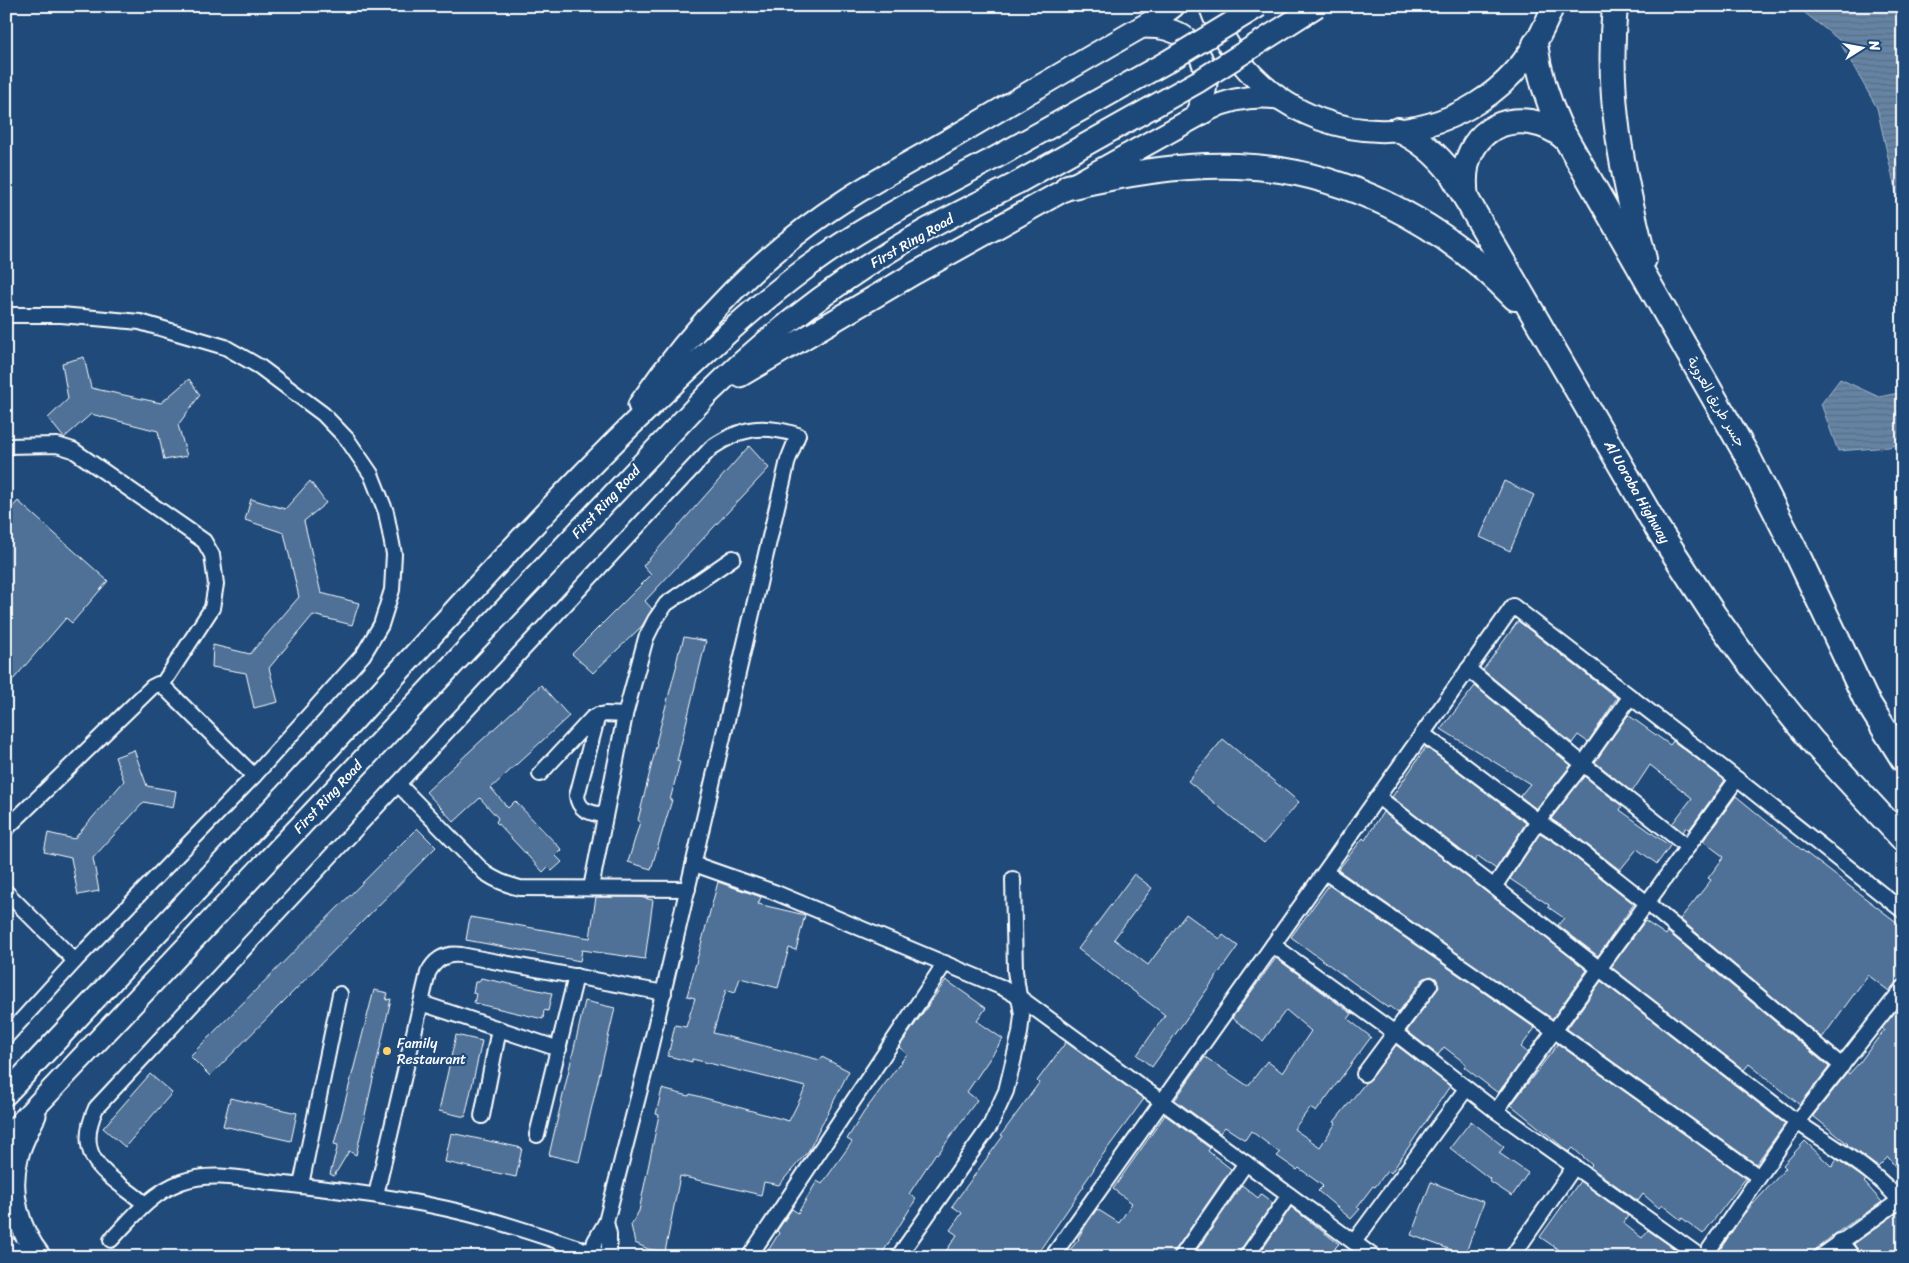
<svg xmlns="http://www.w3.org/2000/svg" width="1909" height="1263" viewBox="0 0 1909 1263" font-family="Sriracha,'Playpen Sans Arabic',sans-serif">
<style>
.water{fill:url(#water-rules);stroke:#a3b5c8}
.building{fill:#507197;stroke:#fff}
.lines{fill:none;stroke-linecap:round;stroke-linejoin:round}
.street-casing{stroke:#fff;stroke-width:18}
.secondary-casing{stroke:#fff;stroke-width:22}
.primary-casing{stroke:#fff;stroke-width:25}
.highway-casing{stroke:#fff;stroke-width:28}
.street{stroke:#1f4a7a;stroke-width:14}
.secondary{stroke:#1f4a7a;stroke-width:19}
.primary{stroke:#1f4a7a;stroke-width:21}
.highway{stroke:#1f4a7a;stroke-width:24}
.primary-bridge-casing{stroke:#fff;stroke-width:25;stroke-linecap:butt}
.primary-bridge{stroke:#1f4a7a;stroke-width:21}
.poi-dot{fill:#ffd166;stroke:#1f4a7a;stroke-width:2}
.labels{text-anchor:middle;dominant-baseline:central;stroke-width:4.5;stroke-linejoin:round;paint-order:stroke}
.street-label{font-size:14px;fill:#fff;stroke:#1f4a7a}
.poi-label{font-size:14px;fill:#fff;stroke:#1f4a7a;text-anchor:start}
</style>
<defs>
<pattern id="water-rules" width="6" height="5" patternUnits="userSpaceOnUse" patternTransform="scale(1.25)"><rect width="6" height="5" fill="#6583a4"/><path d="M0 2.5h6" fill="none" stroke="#5b6d81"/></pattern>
</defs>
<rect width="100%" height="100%" fill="#1f4a7a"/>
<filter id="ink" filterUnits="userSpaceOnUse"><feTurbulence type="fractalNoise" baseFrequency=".02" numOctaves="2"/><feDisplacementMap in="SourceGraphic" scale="10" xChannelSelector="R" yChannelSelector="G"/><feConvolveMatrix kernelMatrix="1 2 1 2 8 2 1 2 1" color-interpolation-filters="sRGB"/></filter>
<g filter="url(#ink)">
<g class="water">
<polygon points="1796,6 1903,6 1903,207 1897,197 1877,108 1838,39"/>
<polygon points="1840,379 1879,397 1903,392 1903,443 1889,447 1838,451 1821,404"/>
</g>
<g class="building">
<polygon points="84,357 91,388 161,403 189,379 200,395 178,425 187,456 164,460 158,431 91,414 64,438 48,418 68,399 62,363"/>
<polygon points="749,446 769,468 645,601 652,609 642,626 593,673 572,654 651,575 643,566"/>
<polygon points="310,481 326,503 304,521 321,593 359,603 352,625 313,615 269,668 278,702 254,708 246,673 212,667 213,645 250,654 299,597 284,533 245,520 251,499 285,509"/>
<polygon points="1504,481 1534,495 1510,551 1480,537"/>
<polygon points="18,501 108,581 72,623 66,618 6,688 6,514"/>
<polygon points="1518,621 1617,698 1588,742 1578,735 1572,743 1483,670"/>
<polygon points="684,637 706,641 677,761 680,762 670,800 672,800 651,869 628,862 640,822 638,820 657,743 656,743 677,664 676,664 679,651 680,651"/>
<polygon points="541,685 569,716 491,788 508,808 515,801 562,850 556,856 562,862 552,871 548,867 543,872 496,822 498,818 480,798 454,822 426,792"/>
<polygon points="1475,686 1571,765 1536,809 1520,796 1530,784 1441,729"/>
<polygon points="1628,715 1670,745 1673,741 1725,780 1689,830 1686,827 1683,832 1672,824 1692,798 1650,765 1632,792 1595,762"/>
<polygon points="1223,739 1299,802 1264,844 1188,781"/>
<polygon points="1426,747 1526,823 1496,869 1478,856 1474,861 1392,797"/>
<polygon points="134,750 147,786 176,791 173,808 144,802 93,858 99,891 78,895 71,858 44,852 48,833 74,839 124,781 115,757"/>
<polygon points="1584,776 1622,806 1620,810 1670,846 1657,864 1637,849 1620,870 1572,833 1551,819"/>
<polygon points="1736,796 1793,843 1903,927 1903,979 1896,982 1889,991 1868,975 1822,1038 1680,919 1711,880 1708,878 1724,857 1703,841"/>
<polygon points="1383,812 1587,970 1552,1019 1338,870 1363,838 1365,840"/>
<polygon points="417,828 436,847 210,1076 190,1056"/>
<polygon points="1540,833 1562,847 1634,904 1598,956 1558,925 1564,918 1548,907 1549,905 1510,879"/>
<polygon points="1134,874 1152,888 1114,939 1148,965 1186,914 1220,939 1223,935 1238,946 1152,1067 1137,1055 1165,1015 1078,949"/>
<polygon points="718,882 761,897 758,904 805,915 796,950 789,948 778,988 740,978 735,993 726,990 713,1033 820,1060 822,1057 849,1071 809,1150 779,1185 764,1182 761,1195 680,1176 665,1252 648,1249 635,1243 631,1225 639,1211 659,1115 656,1114 662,1089 689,1096 690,1094 789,1121 806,1087 692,1059 692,1062 668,1056 675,1025 686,1027 695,998 687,996"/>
<polygon points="1329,885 1535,1028 1521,1047 1528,1053 1498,1093 1464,1067 1466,1064 1444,1047 1438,1055 1407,1031 1437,990 1439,986 1436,978 1431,976 1423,979 1398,1013 1389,1006 1388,1008 1291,937"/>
<polygon points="596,897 639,897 653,900 645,959 582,950 580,961 466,940 470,917 590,938"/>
<polygon points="1645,921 1666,935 1668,932 1829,1067 1800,1105 1749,1064 1744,1070 1611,967"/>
<polygon points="1276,958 1352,1014 1348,1019 1371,1037 1316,1112 1310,1108 1294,1129 1320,1147 1336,1123 1334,1122 1366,1082 1371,1079 1396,1045 1450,1086 1391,1173 1388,1170 1375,1187 1373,1186 1357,1207 1360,1209 1351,1219 1318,1191 1323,1186 1299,1168 1297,1170 1277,1156 1280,1153 1251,1131 1245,1140 1225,1127 1220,1133 1175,1100 1205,1057 1248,1086 1267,1061 1283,1073 1311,1031 1286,1010 1263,1041 1232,1018"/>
<polygon points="481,978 552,993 548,1011 544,1010 543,1019 474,1003 476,994 473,993 475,982 479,982"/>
<polygon points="946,980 986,1008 977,1021 1003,1039 967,1092 977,1100 938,1154 936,1153 909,1194 916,1199 880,1257 764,1257 779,1233 777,1231 792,1209 798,1213 817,1181 822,1184 852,1142 847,1139 864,1112 907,1054 899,1047"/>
<polygon points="1601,981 1785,1124 1756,1164 1567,1029"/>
<polygon points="374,990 388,993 386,1000 391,999 356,1155 349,1151 334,1176 330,1174 338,1145 334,1144"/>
<polygon points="585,1001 615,1008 579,1162 549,1155"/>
<polygon points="1903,1002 1903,1177 1888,1157 1878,1167 1847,1145 1848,1144 1813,1116 1847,1073 1849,1074 1860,1062 1884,1030 1882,1028"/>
<polygon points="456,1035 482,1041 465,1117 439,1111"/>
<polygon points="1066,1042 1144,1099 1093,1168 1094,1169 1083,1185 1084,1186 1035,1257 942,1257 957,1235 950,1230 962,1213 952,1206 1003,1136 1001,1135 1039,1083 1037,1081"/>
<polygon points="1558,1044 1746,1178 1703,1234 1682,1218 1681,1220 1662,1205 1659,1208 1643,1194 1638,1201 1590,1167 1592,1165 1573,1148 1569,1152 1511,1105"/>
<polygon points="150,1074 172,1093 125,1147 103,1128"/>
<polygon points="230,1098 297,1113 291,1141 223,1126"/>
<polygon points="1165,1115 1210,1148 1208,1151 1231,1169 1174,1252 1172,1257 1064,1257 1079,1239 1078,1238 1088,1222 1097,1209 1119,1223 1132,1203 1113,1189"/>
<polygon points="1471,1121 1504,1147 1499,1153 1528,1173 1512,1196 1489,1181 1490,1179 1450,1148"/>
<polygon points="451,1133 522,1148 516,1177 445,1162"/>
<polygon points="1805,1141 1832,1167 1837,1159 1862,1177 1866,1180 1864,1182 1882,1202 1835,1234 1815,1250 1811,1257 1715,1257 1743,1215 1786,1168 1783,1165"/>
<polygon points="1580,1181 1628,1216 1623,1223 1642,1238 1648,1230 1686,1257 1569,1257 1540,1237"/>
<polygon points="1431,1182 1484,1202 1465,1255 1411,1235"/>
<polygon points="1242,1185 1258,1198 1261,1194 1273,1203 1238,1254 1236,1257 1192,1257"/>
<polygon points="1291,1207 1339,1244 1335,1248 1346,1257 1265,1257 1260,1253"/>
<polygon points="1898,1212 1903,1214 1903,1257 1862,1257 1854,1244"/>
</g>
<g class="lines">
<defs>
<g id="street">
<polyline points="6,315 61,315 140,322 225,347 260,367 323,414 347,439 371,474 386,512 394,554 392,590 381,625 363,655 254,776 75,961 6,1037"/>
<polyline points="6,446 57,445 73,450 204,541 212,555 216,584 212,608 162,685"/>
<polyline points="1468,669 1583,764 1688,847"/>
<path d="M598,715L577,796C579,812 591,812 605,816"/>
<polyline points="1423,734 1538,821 1567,840 1647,903 1842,1066"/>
<polyline points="540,774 592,718 605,714 625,715"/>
<path d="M398,784L485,873C497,881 507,885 520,888L688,889"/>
<path d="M1378,797L1797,1122C1830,1145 1879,1172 1903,1205"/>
<polyline points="6,829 152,687 158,684 162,685 254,776"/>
<polyline points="694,864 774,892 1001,987 1019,997 1374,1257"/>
<polyline points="1325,872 1555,1031 1759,1177"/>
<polyline points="1494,887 1538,821 1583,764 1630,697"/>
<polyline points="591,888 625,715 646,638 655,620 666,604 733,558"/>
<polyline points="6,892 75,961"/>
<polyline points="1273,945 1395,1033 1496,1111 1701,1257"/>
<polyline points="421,1003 559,1049"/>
<polyline points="1364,1074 1430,985"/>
<polyline points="1496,1111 1737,779"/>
<polyline points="482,1116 499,1029"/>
<polyline points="537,1135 576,976"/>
<polyline points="301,1185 340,994"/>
<path d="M376,1195L428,973C435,959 446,953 461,955L664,993"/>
<path d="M145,1204C109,1174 72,1161 96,1108L711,448C742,427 762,424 798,435L788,460L646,1066L606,1222L595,1241L591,1257"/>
<polyline points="606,1222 609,1234 609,1257"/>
<path d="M111,1240C132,1218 151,1193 181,1182C210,1171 245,1179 275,1183C340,1190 405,1198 469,1214C516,1226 561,1243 607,1257"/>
<polyline points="1840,1241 1853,1257"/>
<polyline points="1354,1242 1466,1089"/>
<polyline points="749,1257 945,963"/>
<polyline points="898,1257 990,1126 1006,1091 1020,1033 1022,1015 1015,971 1013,879"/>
<polyline points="1052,1257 1513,606 1737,779 1903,911"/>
<polyline points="1181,1257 1246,1163"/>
<polyline points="1246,1257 1289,1195"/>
<polyline points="1512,1257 1574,1167"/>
<polyline points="1704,1257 1797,1122 1903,988"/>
<polyline points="1820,1257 1903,1198"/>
</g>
<polyline id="secondary" points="6,1246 22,1257"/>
<g id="primary">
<path d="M1210,6C1248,116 1377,166 1477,103C1513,81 1538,46 1553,6"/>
<path d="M1142,27C1151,27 1160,27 1169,30C1195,37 1210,65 1205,91C1203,100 1198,109 1195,117"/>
<path d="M740,376L915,273L1210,109C1232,98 1253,95 1278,98"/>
<path d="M639,405C694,324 765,251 847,199C884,175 924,155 962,132C1028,93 1094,54 1161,16L1174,6"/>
<path d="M6,1094C139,952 272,811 402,668C485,577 567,487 655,402C703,355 751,309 805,269C866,223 935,190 1002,154"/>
<path d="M35,1115C29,1128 20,1143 17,1158C8,1193 18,1229 40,1257"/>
<path d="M6,1138L707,395C772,331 843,277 922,232C953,215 986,199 1017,183"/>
</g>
<g id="highway">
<path d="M1615,6C1606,96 1622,172 1644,259"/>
<path d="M1535,44C1539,74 1547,100 1560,128L1749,459L1798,556L1865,698L1903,759"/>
<path d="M1398,130C1421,140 1437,154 1452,174L1656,526L1714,615L1745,658L1812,741L1903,839"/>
<path d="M1068,187C1124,174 1180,164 1237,166C1343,169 1443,223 1515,298"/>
<path d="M1466,198C1464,183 1464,166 1471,152C1489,114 1537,113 1566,139"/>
</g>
</defs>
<use href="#street" class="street-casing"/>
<use href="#secondary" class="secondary-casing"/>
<use href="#primary" class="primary-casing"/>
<use href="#highway" class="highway-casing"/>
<use href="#street" class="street"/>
<use href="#secondary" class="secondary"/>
<use href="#primary" class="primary"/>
<use href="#highway" class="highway"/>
<defs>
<g id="primary-bridge">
<polyline points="1002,154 1165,63 1259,6"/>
<polyline points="1017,183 1199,81 1317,6"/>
</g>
</defs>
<use href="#primary-bridge" class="primary-bridge-casing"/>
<use href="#primary-bridge" class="primary-bridge"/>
</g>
</g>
<circle class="poi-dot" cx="387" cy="1051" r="5"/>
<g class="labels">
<g class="street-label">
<text transform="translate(912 241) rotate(-30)">First Ring Road</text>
<text transform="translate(1716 402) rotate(60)">جسر طريق العروبة</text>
<text transform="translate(1637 492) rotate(60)">Al Uoroba Highway</text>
<text transform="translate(606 502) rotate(-47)">First Ring Road</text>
<text transform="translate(328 797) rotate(-47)">First Ring Road</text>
</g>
<g class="poi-label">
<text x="397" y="1043">Family<tspan x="397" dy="16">Restaurant</tspan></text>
</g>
</g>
<rect width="1909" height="1263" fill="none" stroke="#1f4a7a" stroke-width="25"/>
<rect x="12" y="12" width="1884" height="1238" fill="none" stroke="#fff" stroke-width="2" filter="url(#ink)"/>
<g transform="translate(1862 48) rotate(79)" stroke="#1f4a7a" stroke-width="4" paint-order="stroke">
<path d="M0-4L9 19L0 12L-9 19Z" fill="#ffffff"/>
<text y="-8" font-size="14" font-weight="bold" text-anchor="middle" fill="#ffffff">N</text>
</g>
</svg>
